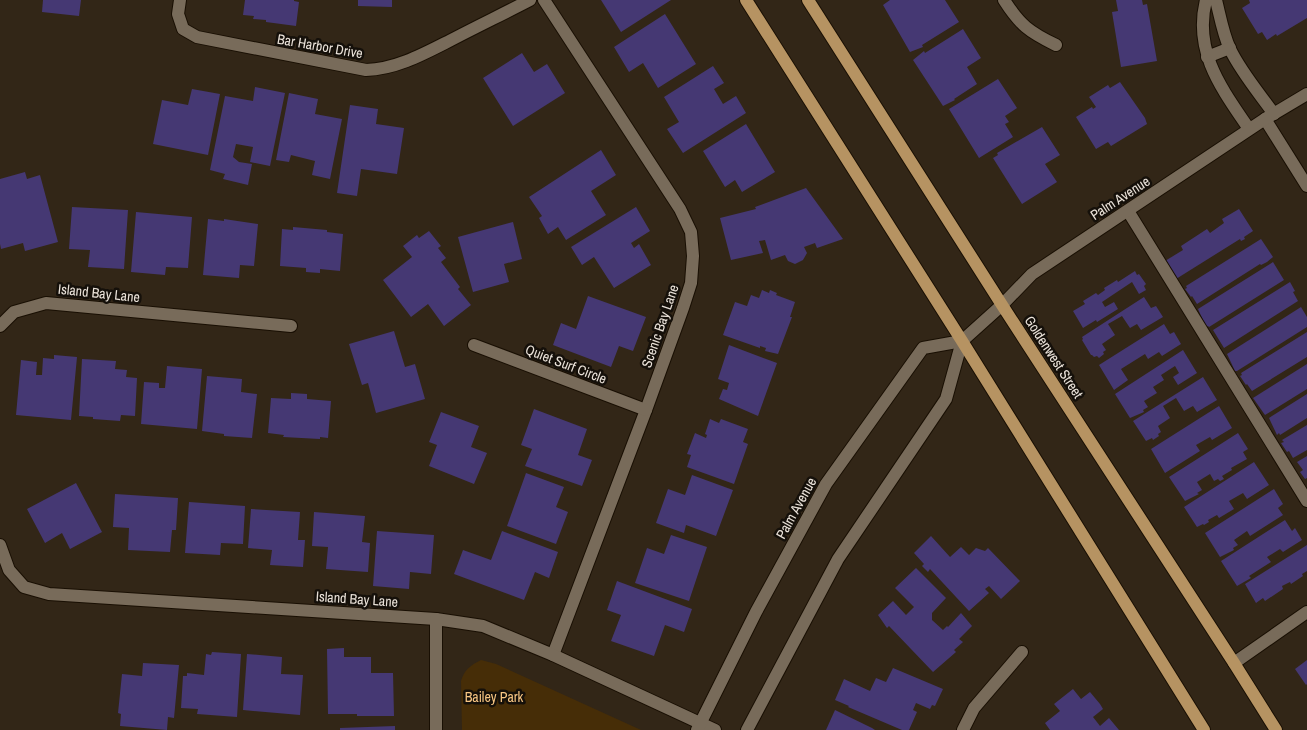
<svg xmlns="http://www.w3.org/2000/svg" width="1307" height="730" viewBox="0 0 1307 730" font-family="'Archivo Narrow',sans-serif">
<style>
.green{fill:#462d07}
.building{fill:#453873}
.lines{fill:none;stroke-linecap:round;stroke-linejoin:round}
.minor-casing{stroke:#190f03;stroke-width:14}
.major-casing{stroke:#190f03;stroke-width:14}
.minor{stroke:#786b5a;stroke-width:12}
.major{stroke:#b69362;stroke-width:12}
.labels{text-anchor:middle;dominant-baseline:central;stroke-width:5;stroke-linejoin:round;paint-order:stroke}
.street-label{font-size:14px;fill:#eae2d9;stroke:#15100a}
.park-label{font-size:14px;fill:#f8c683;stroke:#15100a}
</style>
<rect width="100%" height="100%" fill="#322617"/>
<path class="green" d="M481,660L496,664L641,730H462L461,681C464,670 471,665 481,660Z"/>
<g class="building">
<polygon points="43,0 81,0 79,16 42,12"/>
<polygon points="245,0 294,0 294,1 299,2 296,26 266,22 266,20 253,19 254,16 243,15"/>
<polygon points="358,0 392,0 392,7 358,6"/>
<polygon points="601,0 671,0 621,32"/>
<polygon points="890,0 945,0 959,22 922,45 923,47 910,52 883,5"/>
<polygon points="1116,0 1142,0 1143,5 1147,4 1157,61 1121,67 1112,12 1118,11"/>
<polygon points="1249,0 1307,0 1307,18 1277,36 1276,34 1267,40 1262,32 1258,34 1242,8 1250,3"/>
<polygon points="665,14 696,64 658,88 643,63 629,72 614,47"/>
<polygon points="963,29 981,58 967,67 977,84 954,99 955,100 943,106 913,60 924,51 925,53"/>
<polygon points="522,53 534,72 547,64 565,93 513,126 483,78"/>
<polygon points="713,66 724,83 714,89 723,104 736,96 746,113 683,153 667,129 679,122 664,97"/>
<polygon points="998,79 1017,108 1005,116 1009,122 1005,124 1013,137 979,158 949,109"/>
<polygon points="1120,82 1145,118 1147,124 1111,146 1108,142 1096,149 1076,117 1092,107 1093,109 1096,107 1089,97 1108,85 1110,88"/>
<polygon points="255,87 285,93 270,166 250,162 253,147 236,144 233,157 239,162 252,164 248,185 223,179 225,174 210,170 225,96 253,101"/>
<polygon points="192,89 220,94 208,155 153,144 162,100 188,105"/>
<polygon points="289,93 318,99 315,114 342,119 330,179 312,175 315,161 291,155 289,162 276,160"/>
<polygon points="350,105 378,109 376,124 404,128 397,174 361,169 357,196 337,193"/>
<polygon points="746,124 775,172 742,192 735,180 725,187 703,151"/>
<polygon points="1042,127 1060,155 1045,164 1057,182 1022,204 993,158 998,155 997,153"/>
<polygon points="601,150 616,175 591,191 606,215 566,240 558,227 548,234 539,218 542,216 529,197"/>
<polygon points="25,172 27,179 40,175 58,242 25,251 23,243 1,249 0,244 0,179"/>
<polygon points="806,188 843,239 817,248 815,243 804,247 807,253 803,260 795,264 788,261 785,255 771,260 765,240 759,241 763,253 731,260 720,218 756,209 755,207"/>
<polygon points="72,207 128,210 124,269 88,267 90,250 69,249"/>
<polygon points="636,207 650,231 631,243 634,248 639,244 651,265 614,288 594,257 582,265 571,247"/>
<polygon points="1239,209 1253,231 1244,237 1245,239 1241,241 1240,239 1176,279 1165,261 1183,250 1181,246 1207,229 1210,233 1224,223 1222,219"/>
<polygon points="136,212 192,217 188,268 166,267 165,275 131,272"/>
<polygon points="208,219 224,221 224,219 258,224 254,266 240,265 239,278 203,275"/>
<polygon points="513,222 522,259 504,264 509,282 473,292 458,237"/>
<polygon points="293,227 327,230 327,232 343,234 340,271 320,269 320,273 306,272 306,268 280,266 282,229 293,230"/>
<polygon points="429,231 441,246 438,248 446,258 441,262 460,287 458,289 471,305 444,326 428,304 411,317 383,280 412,257 403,246 417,235 419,238"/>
<polygon points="1261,239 1273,257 1267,262 1261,265 1260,264 1197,304 1192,296 1191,297 1185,289 1187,288 1186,286"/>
<polygon points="1273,262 1284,280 1209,327 1208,326 1206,327 1198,309"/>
<polygon points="1135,271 1137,275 1139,274 1146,284 1144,286 1146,290 1139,294 1132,282 1102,302 1105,307 1114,302 1118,309 1097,322 1096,320 1083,328 1073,311 1085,304 1083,301 1096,293 1098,295 1105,290 1104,288 1117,280 1118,282"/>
<polygon points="1290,282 1295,291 1293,292 1298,301 1224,348 1213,330"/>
<polygon points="762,290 769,293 770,290 777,293 776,295 795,302 790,317 792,317 778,354 765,351 766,348 760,346 760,348 723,335 735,302 747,306 751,295 759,298"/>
<polygon points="588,296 646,317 633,351 619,346 611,367 553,345 561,323 576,329"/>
<polygon points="1144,297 1151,308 1156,306 1163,317 1141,330 1137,324 1130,328 1122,316 1108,324 1115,335 1102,344 1106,350 1103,352 1104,354 1099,358 1097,356 1094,357 1092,355 1091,355 1082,340 1083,339 1082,337"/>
<polygon points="1301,307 1307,317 1307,327 1237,371 1235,371 1227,354"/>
<polygon points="1164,324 1170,334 1174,332 1181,344 1162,356 1159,352 1148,359 1145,354 1121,369 1128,380 1114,390 1099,365"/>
<polygon points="394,331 405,367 415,364 425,399 376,413 368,383 362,385 349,344"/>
<polygon points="1307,332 1307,357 1252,391 1247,384 1246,385 1240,376 1242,375 1241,373"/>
<polygon points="729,345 777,363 758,416 719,399 723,389 727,390 729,383 718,379"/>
<polygon points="1183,350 1197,373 1178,385 1173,377 1179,373 1175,366 1161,375 1164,380 1153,387 1157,393 1144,401 1148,407 1143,410 1144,412 1130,418 1115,394"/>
<polygon points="54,355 77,357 71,420 16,415 21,360 37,362 36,375 42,375 43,358 54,359"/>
<polygon points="82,359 116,361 115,369 127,370 126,377 137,378 135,416 121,415 120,421 93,419 93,417 79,416"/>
<polygon points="1307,364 1307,389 1265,415 1253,398"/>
<polygon points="167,366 202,369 197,429 141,424 144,382 159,383 159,388 165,388"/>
<polygon points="207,376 242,379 241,392 257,394 252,438 224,436 224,434 202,431"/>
<polygon points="1203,377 1217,400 1197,412 1193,406 1184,411 1176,398 1163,406 1170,418 1158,426 1161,432 1158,434 1159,436 1153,440 1152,438 1146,441 1133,421"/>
<polygon points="291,393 307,394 307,399 331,401 328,438 320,437 320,439 283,437 284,435 268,433 271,398 291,399"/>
<polygon points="1307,394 1307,418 1280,435 1279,433 1277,435 1269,418"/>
<polygon points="1219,406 1232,428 1212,440 1210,437 1196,445 1200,451 1165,473 1151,449"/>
<polygon points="534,409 587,429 578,455 592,460 582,486 525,466 532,449 521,445"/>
<polygon points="441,412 479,426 471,447 487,453 474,484 429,466 437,445 429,442"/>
<polygon points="710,419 719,423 721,419 748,429 743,442 748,444 734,484 687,467 691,455 687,454 695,433 706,438 707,435 705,434"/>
<polygon points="1307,425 1307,450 1293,458 1289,451 1287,452 1281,443 1284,442 1282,440"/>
<polygon points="1238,433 1248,449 1243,452 1247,459 1231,468 1232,470 1222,476 1224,479 1220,481 1218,479 1214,481 1210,474 1197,482 1202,490 1197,493 1199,494 1185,501 1169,477"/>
<polygon points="1307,456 1307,478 1305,479 1300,472 1303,470 1297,462"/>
<polygon points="1254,462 1269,485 1247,499 1243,493 1229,501 1234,509 1219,518 1217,515 1208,520 1209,522 1204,525 1203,524 1197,527 1184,507"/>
<polygon points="526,473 564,487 556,507 568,512 556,544 507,526"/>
<polygon points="692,475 733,490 716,536 686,525 684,533 656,523 668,489 685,495"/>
<polygon points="76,483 102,532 70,549 62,533 45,543 27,509"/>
<polygon points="1274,489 1283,504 1278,508 1283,515 1250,536 1247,531 1234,540 1238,545 1233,548 1234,550 1220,557 1205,533"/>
<polygon points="115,494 178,498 176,530 172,530 170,552 128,550 129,528 113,527"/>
<polygon points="189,502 245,506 243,544 221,543 220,555 185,553"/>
<polygon points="251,509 300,512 298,540 305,540 303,567 270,565 272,550 248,548"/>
<polygon points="314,512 365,516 362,542 370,543 368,572 326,569 328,547 312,546"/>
<polygon points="1285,520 1292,531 1295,528 1302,540 1283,552 1280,549 1267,557 1271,562 1249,576 1251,578 1237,586 1221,561"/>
<polygon points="377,531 434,535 431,574 410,572 409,589 373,586"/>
<polygon points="502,531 558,552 549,578 535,572 524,600 454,574 463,550 491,560"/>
<polygon points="671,535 707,547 689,601 635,583 647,548 664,554"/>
<polygon points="931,536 950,557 961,547 969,555 976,548 985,551 988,548 1020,581 1001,599 989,586 985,589 989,593 969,611 930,569 928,572 922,566 924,564 914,553"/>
<polygon points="1307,545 1307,571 1302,574 1303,576 1291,584 1290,582 1282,586 1283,589 1265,601 1263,598 1256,603 1245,584"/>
<polygon points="916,568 946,598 932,613 932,620 943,630 947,626 948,627 961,613 972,626 959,639 963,642 954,650 956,652 933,672 889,626 887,628 878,615 893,601 906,615 914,607 895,588"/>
<polygon points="617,581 692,609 684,632 665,625 654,656 611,641 621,615 607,610"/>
<polygon points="344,648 344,657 371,657 371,673 393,673 394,716 357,716 357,714 328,714 327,649"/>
<polygon points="212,652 241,654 237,717 197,714 198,709 181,708 183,676 187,676 187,673 204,675 206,654 211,655"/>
<polygon points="247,654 282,657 281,674 303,675 300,715 243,710"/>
<polygon points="1307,660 1307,684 1306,685 1295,669"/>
<polygon points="143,663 179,665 174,718 168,717 167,730 120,726 121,714 118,713 122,674 142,676"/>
<polygon points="893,668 943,689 935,706 932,705 930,709 916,703 913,710 917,712 909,730 902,730 848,707 849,706 835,700 844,679 870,691 876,678 886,682"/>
<polygon points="1073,689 1081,699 1090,692 1100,704 1103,709 1093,717 1100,726 1109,718 1119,730 1050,730 1045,723 1060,711 1054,704"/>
<polygon points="835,710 872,728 875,730 826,730"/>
<polygon points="395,726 395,730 340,730 340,728"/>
</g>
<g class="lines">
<defs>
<g id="minor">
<path d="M180,0L178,14L183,29L197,37L366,70C398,69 427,52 455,38C480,25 505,13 530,0"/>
<polyline points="544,0 680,209 691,232 693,256 691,283 683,308 646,410 553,655"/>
<path d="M1004,0C1020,25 1029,32 1056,45"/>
<path d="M1206,0C1193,52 1222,89 1249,129"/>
<path d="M1216,0C1220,16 1223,34 1230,49C1241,72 1259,93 1274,114"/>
<polyline points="1207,57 1230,48"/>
<polyline points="1265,119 1307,186"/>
<polyline points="1128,211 1307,501"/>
<polyline points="0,326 14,312 46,303 291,326"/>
<polyline points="474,345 646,410"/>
<polyline points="0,545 9,570 24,587 49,594 436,619 483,626 553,655 715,730"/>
<polyline points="436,619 436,730"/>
<polyline points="1234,663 1307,612"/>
<polyline points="697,730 756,612 826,484 923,348 962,341"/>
<polyline points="747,730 838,559 946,399 962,341 1002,305 1032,274 1265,119 1307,94"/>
<polyline points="963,730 974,708 1022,652"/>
</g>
<g id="major">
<polyline points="746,0 962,341 1204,730"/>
<polyline points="808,0 1002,305 1234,663 1276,730"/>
</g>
</defs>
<use href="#minor" class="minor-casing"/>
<use href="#major" class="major-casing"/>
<use href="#minor" class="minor"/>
<use href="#major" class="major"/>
</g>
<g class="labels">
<g class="street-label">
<text transform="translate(320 46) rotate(10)">Bar Harbor Drive</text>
<text transform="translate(1120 198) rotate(-33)">Palm Avenue</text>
<text transform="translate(99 293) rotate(6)">Island Bay Lane</text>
<text transform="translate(660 326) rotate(-71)">Scenic Bay Lane</text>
<text transform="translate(1054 357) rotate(57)">Goldenwest Street</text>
<text transform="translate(566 364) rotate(21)">Quiet Surf Circle</text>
<text transform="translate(796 508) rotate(-61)">Palm Avenue</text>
<text transform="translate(357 599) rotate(4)">Island Bay Lane</text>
</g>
<g class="park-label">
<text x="494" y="697">Bailey Park</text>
</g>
</g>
</svg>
